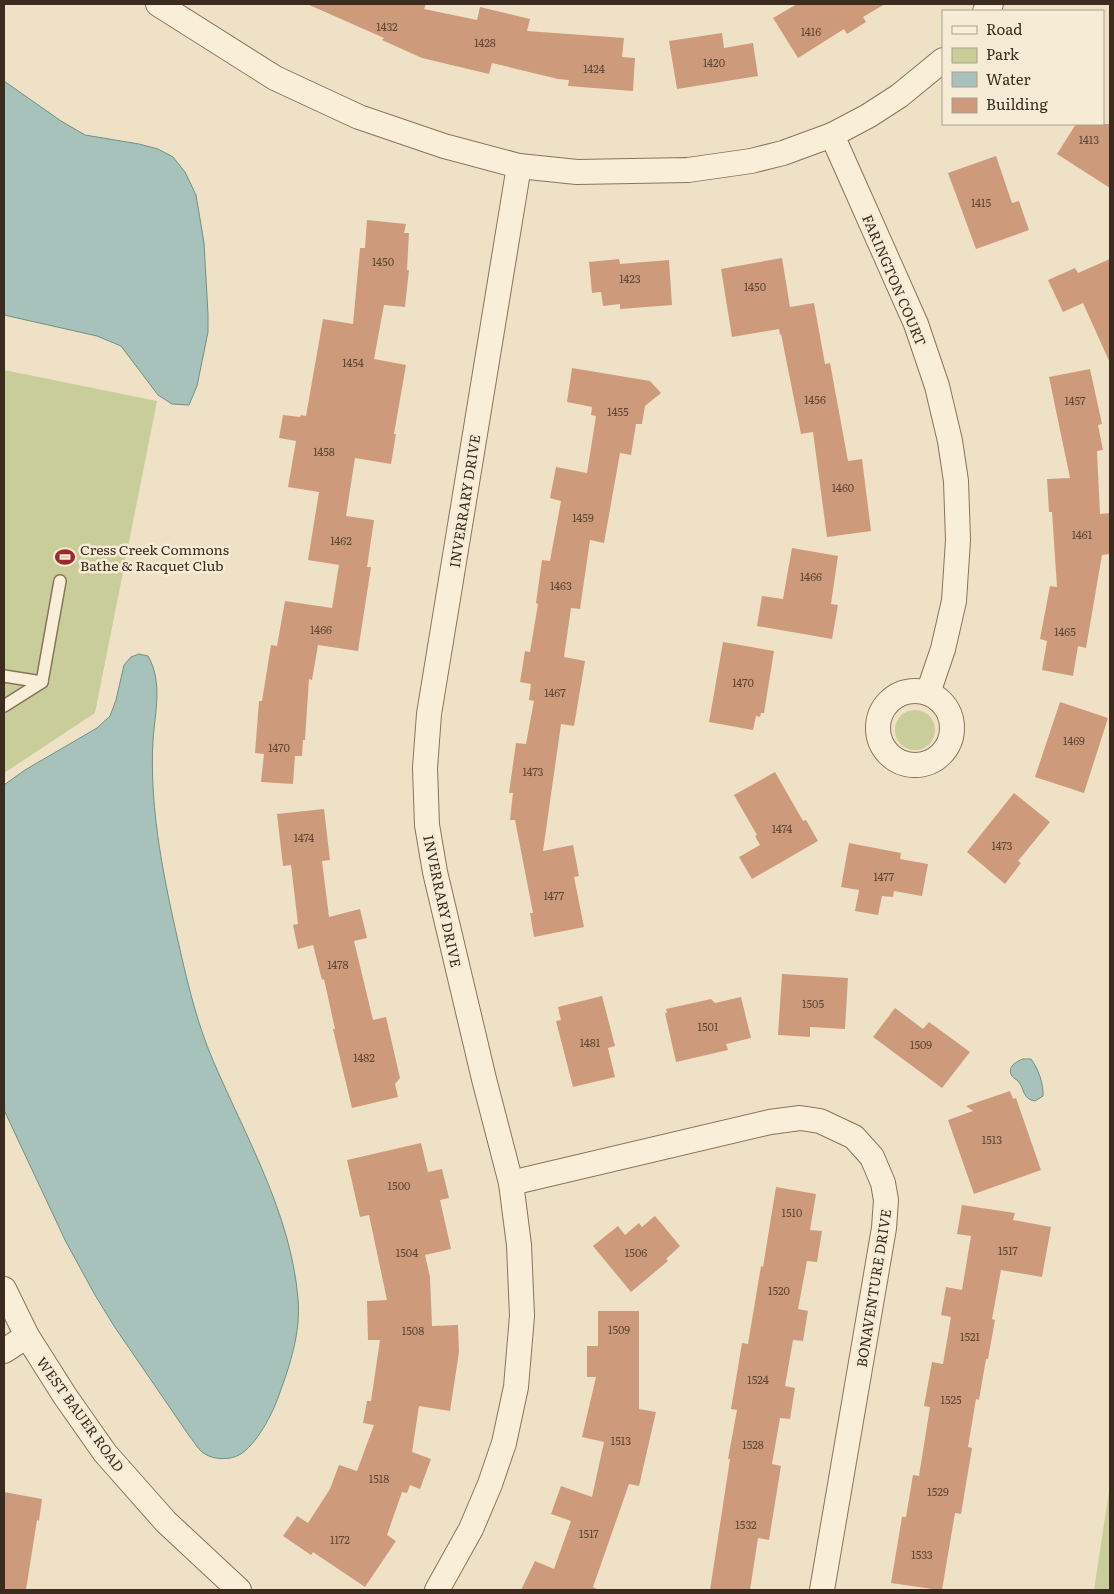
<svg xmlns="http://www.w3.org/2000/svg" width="1114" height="1594" viewBox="0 0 1114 1594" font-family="Literata,serif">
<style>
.green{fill:#c9cd99}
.water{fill:#a7c2ba;stroke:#6d9187}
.building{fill:#cd9b7b}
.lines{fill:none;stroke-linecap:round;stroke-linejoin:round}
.service-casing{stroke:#8a735b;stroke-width:14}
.minor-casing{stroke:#8a735b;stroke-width:26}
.service{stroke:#f9efd9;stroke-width:11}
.minor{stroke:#f9efd9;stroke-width:24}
.labels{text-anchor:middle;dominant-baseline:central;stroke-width:5;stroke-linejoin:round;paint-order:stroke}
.number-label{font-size:11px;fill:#604836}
.street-label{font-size:14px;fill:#3b2c1f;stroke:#f6ecd6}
.poi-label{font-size:14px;fill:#3b2c1f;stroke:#f6ecd6;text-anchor:start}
</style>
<rect width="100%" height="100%" fill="#efe1c6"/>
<g class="green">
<polygon points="4,370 157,401 95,713 4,773"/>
<circle cx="915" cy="730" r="20"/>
<polygon points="1110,1485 1110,1590 1094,1590"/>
</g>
<g class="water">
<polygon points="4,81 61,121 85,135 139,144 158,149 173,157 185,172 196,195 204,243 208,314 208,332 197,386 189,405 172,404 158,395 121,346 97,336 4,315"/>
<path d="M139,654L148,656C163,682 155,712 153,740C149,812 165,884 181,954C189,989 198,1025 212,1058C245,1136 291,1213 298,1299C301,1332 290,1365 279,1395C273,1413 256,1446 239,1455C230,1460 214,1460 205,1454C199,1451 195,1443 190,1437L114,1326L95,1295L66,1242L4,1110V785L25,770L97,728L110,716L116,700L124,665L131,657Z"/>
<path d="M1023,1059H1031C1038,1068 1044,1085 1043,1096L1035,1101C1022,1099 1025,1089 1018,1081C1016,1079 1013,1078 1012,1076C1006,1067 1017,1061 1023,1059Z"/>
</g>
<g class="building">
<polygon points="307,4 426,4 424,9 477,20 480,7 530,19 527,31 624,38 622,57 635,58 633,91 568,86 569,80 558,79 492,63 489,74 422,58 382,40 384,38"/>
<polygon points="797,4 885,4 863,17 866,22 847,34 844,29 798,58 773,18"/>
<polygon points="722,33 724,48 753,43 758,76 677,89 669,41"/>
<polygon points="1076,124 1110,124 1110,188 1057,154"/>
<polygon points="996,156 1012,203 1019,201 1029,230 976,249 948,173"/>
<polygon points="367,220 406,224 404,233 409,233 407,270 409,270 405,307 384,305 374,359 406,365 394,434 396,434 391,464 355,458 346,516 374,520 367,567 371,567 358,651 318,645 312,680 309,679 305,740 303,740 302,756 295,756 293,784 261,782 264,754 255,753 259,701 262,701 271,645 277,646 285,601 332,608 339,565 308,560 319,492 288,487 296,441 279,438 283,415 300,417 301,415 306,416 323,319 353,324 360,248 365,248"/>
<polygon points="782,258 790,307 814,303 825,364 830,363 848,461 862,459 871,531 827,537 813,432 801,434 781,334 780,335 779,329 732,337 721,269"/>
<polygon points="619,259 620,264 669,260 672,305 620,309 620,304 603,306 601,292 592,293 589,262"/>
<polygon points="1110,259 1110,363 1083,303 1063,312 1048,280 1075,268 1078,273"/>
<polygon points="572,368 650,381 661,393 645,406 642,424 636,424 631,455 620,453 604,543 590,540 580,609 571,608 564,657 585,661 574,726 561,724 543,851 573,845 579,876 574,877 584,927 534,937 530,913 533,913 515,820 510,820 513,793 509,793 516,743 526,744 534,701 529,700 531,684 520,682 525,651 530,652 538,604 536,603 542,560 550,561 561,501 550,498 556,467 587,473 596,416 591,415 592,407 567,402"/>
<polygon points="1090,369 1102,424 1098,425 1103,450 1097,451 1100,514 1110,513 1110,554 1102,555 1086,648 1078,646 1073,676 1042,670 1047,641 1040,639 1050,586 1057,587 1052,512 1049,512 1047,479 1070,478 1049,377"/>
<polygon points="792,548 838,556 831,604 838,605 832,639 757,626 762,596 783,599"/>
<polygon points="723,642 774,651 764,713 761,713 760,717 756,716 753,730 709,722"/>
<polygon points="1060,702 1108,718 1084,793 1035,777"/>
<polygon points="775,772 803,821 806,820 818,841 752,879 739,857 760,845 755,836 757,835 734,795"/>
<polygon points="1014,793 1050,822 1018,861 1021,863 1005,884 967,852"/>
<polygon points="324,809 330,860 322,861 329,917 360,909 367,938 354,941 373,1020 386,1017 400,1078 395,1084 398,1097 352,1108 333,1029 335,1029 324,979 322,980 313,945 298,949 293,925 298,924 291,865 283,866 277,814"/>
<polygon points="849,843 901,853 900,859 928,864 922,896 894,891 893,897 882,896 878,915 855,911 859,890 841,887"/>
<polygon points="782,974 848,978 845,1029 810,1027 810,1037 778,1035"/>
<polygon points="602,996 615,1046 608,1048 615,1077 573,1087 556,1021 561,1020 558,1007"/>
<polygon points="741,997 751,1038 726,1044 728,1050 676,1062 665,1013 667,1013 666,1009 711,999 715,1003"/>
<polygon points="895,1008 923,1029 929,1022 970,1052 942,1088 873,1037"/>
<polygon points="1010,1091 1013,1099 1016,1098 1041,1170 974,1194 948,1120 973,1111 966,1106"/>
<polygon points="421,1143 428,1172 442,1169 449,1198 440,1200 451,1249 425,1255 430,1277 432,1326 458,1325 459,1352 450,1411 419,1406 412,1452 431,1459 420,1489 410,1485 407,1493 402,1492 387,1535 396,1541 365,1587 313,1552 311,1555 283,1536 297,1516 308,1523 330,1489 339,1465 357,1471 374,1425 363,1423 367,1401 371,1401 380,1340 368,1340 367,1301 387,1300 369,1215 360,1217 347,1160"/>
<polygon points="776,1187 816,1194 810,1230 822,1231 817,1262 807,1261 798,1309 808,1311 803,1341 793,1340 785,1386 795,1388 790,1419 780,1418 772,1464 781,1466 769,1540 758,1538 750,1590 710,1590 730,1459 728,1459 737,1410 731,1409 742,1343 748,1344 761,1266 763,1267"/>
<polygon points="962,1205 1015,1213 1013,1220 1051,1227 1042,1277 1001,1270 992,1319 995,1320 988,1359 986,1359 979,1400 976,1399 968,1447 972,1448 961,1514 955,1513 942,1590 939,1590 891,1583 902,1517 906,1517 913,1475 919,1476 930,1407 924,1406 932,1362 943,1364 951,1317 941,1315 946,1287 962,1290 971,1236 957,1234"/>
<polygon points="655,1216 680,1246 666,1259 668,1261 631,1292 593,1246 618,1226 625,1235 639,1223 642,1227"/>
<polygon points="598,1311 639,1311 639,1409 656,1412 639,1486 629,1484 593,1587 599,1590 521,1590 535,1561 554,1569 571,1521 551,1514 561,1486 592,1497 604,1442 582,1437 596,1377 587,1377 587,1346 598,1346"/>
<polygon points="4,1492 42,1499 39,1521 37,1520 26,1590 4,1590"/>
</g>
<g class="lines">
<defs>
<g id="service">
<polyline points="4,676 42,682"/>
<polyline points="4,706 42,682 60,581"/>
</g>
<g id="minor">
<polyline points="158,4 275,78 359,117 444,146 519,166 577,172 688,170 751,161 783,153 832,135 868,116 899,96 943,60"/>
<polyline points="985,11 991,4"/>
<polyline points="832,135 916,324 937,386 950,441 956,481 958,540 954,601 943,649 928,693"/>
<circle cx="915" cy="728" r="37"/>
<polyline points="511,1183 770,1122 800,1118 820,1121 854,1137 872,1157 883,1183 886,1200 884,1228 822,1590"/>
<polyline points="4,1289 27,1336 65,1396 105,1453 166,1522 239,1590"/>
<polyline points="4,1351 27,1336"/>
<polyline points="437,1590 471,1529 490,1484 504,1443 516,1387 522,1316 519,1245 511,1183 484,1079 435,872 427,825 425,768 429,714 519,166"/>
</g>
</defs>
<use href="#service" class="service-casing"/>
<use href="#minor" class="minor-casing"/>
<use href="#service" class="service"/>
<use href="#minor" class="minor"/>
</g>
<defs>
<symbol id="stadium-bare" viewBox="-9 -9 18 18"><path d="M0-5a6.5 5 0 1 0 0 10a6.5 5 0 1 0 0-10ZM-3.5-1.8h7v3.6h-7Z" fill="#9a2a2f" stroke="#f6ecd6" stroke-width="2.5" paint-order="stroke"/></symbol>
</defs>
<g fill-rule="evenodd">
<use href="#stadium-bare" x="51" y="543" width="28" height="28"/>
</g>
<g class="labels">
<g class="number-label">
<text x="387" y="26">1432</text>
<text x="811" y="31">1416</text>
<text x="485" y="42">1428</text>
<text x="714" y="62">1420</text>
<text x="594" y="68">1424</text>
<text x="1089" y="139">1413</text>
<text x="981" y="202">1415</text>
<text x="383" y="261">1450</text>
<text x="630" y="278">1423</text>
<text x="755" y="286">1450</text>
<text x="353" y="362">1454</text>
<text x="815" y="399">1456</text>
<text x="1075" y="400">1457</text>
<text x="618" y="411">1455</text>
<text x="324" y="451">1458</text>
<text x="843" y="487">1460</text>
<text x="583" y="517">1459</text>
<text x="1082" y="534">1461</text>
<text x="341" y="540">1462</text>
<text x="811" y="576">1466</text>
<text x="561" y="585">1463</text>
<text x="321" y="629">1466</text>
<text x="1065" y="631">1465</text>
<text x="743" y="682">1470</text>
<text x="555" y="692">1467</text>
<text x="1074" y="740">1469</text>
<text x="279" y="747">1470</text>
<text x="533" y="771">1473</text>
<text x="782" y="828">1474</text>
<text x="304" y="837">1474</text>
<text x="1002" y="845">1473</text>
<text x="884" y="876">1477</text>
<text x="554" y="895">1477</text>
<text x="338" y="964">1478</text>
<text x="813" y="1003">1505</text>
<text x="708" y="1026">1501</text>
<text x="590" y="1042">1481</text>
<text x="921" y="1044">1509</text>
<text x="364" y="1057">1482</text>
<text x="992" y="1139">1513</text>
<text x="399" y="1185">1500</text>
<text x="792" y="1212">1510</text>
<text x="1008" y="1250">1517</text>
<text x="407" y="1252">1504</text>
<text x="636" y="1252">1506</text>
<text x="779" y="1290">1520</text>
<text x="619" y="1329">1509</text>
<text x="413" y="1330">1508</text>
<text x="970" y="1336">1521</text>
<text x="758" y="1379">1524</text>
<text x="951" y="1399">1525</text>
<text x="621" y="1440">1513</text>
<text x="753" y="1444">1528</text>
<text x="379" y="1478">1518</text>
<text x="938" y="1491">1529</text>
<text x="746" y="1524">1532</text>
<text x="589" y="1533">1517</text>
<text x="340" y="1539">1172</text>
<text x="922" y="1554">1533</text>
</g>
<g class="street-label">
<text transform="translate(895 280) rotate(67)">FARINGTON COURT</text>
<text transform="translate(464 501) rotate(-81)">INVERRARY DRIVE</text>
<text transform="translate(443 901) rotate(78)">INVERRARY DRIVE</text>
<text transform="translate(873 1288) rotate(-81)">BONAVENTURE DRIVE</text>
<text transform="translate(81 1414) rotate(54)">WEST BAUER ROAD</text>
</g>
<g class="poi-label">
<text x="80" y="549">Cress Creek Commons<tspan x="80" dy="16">Bathe &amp; Racquet Club</tspan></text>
</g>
</g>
<rect width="1114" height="1594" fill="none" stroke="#3b2c1f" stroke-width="10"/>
<rect x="942" y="10" width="162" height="115" fill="#f6ecd6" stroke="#ab9f8d"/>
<rect x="952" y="26" width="25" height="8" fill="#f9efd9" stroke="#ab9f8d"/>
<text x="986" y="35" font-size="15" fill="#3b2c1f">Road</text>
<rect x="952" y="48" width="25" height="15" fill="#c9cd99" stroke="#ab9f8d"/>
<text x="986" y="60" font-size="15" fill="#3b2c1f">Park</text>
<rect x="952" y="72" width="25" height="15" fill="#a7c2ba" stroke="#ab9f8d"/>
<text x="986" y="85" font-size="15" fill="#3b2c1f">Water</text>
<rect x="952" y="98" width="25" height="15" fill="#cd9b7b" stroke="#ab9f8d"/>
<text x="986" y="110" font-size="15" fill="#3b2c1f">Building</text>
</svg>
